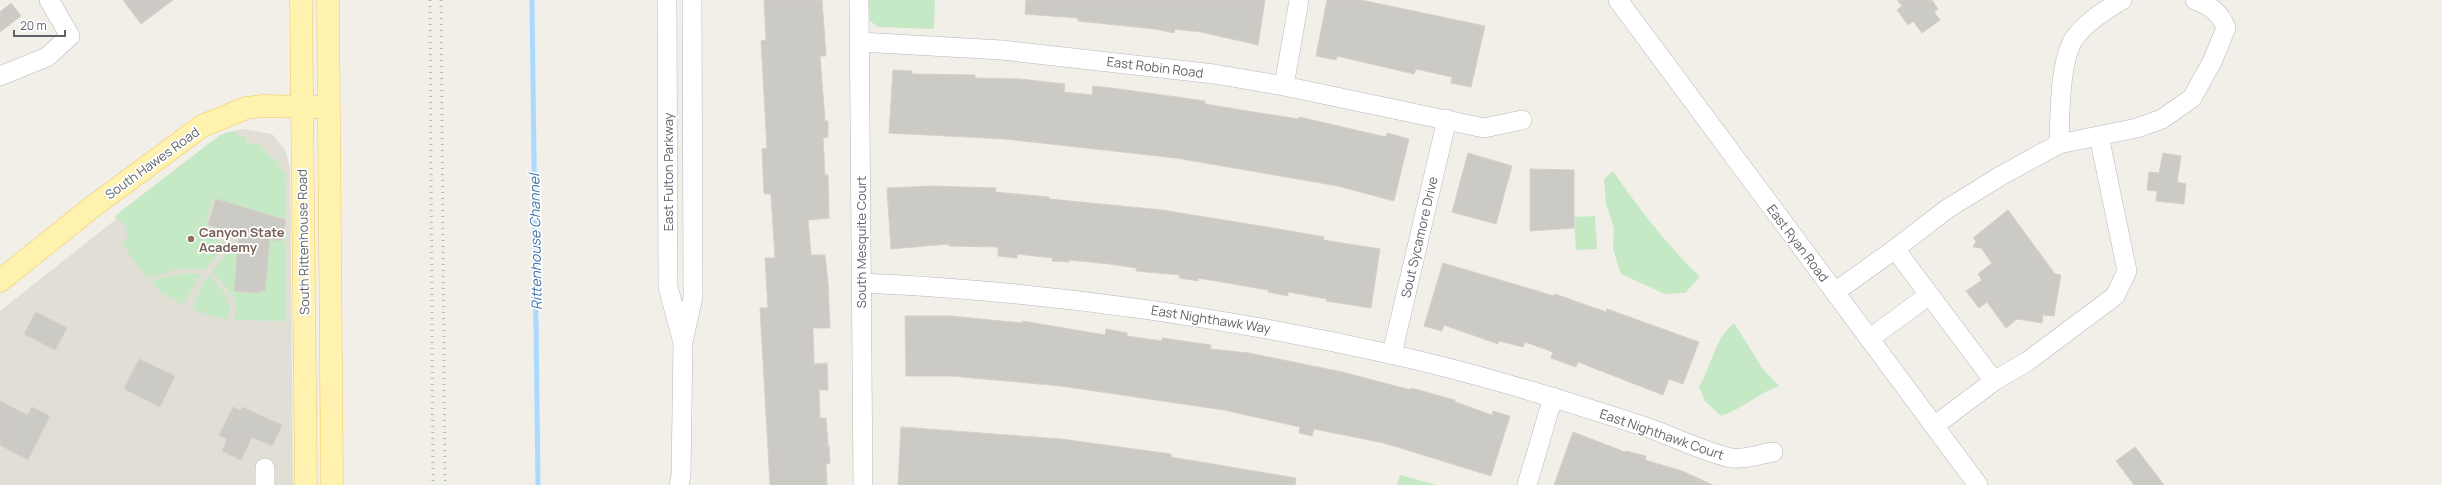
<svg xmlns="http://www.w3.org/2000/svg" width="2442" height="485" viewBox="0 0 2442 485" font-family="Manrope,sans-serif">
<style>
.education{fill:#e1ded6}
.green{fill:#c5e8c5}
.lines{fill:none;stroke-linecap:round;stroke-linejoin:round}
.stream{stroke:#aadaff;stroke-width:5}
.building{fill:#cccac5;stroke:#d6d1c6}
.minor-casing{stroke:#b5b8bc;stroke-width:20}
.major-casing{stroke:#f2c960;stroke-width:23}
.minor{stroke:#fff;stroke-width:19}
.major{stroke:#fff2af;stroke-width:22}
.rail{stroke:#b6b7b8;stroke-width:3;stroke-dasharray:1 5;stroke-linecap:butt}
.education-dot{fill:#8d6e63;stroke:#fff;stroke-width:1.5}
.labels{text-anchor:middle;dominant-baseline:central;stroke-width:3.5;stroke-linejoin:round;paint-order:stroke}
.street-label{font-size:13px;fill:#5f6368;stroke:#fff}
.education-label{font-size:13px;font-weight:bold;fill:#785e54;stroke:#fff;text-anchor:start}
.water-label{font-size:14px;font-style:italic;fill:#4174aa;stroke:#fff}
</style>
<rect width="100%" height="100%" fill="#f1efe8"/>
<polygon class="education" points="245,129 272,134 285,150 290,167 293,485 0,485 0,311 226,132"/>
<g class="green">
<polygon points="868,0 935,0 934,29 878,27 870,21"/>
<path d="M235,131L239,137L245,136L247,143L259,144L268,155L278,161L280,170L285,172L286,321L234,320C235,313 237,307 235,301C233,295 216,273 211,272L231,249L232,243L238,246L234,291L259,293L270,239L281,241L285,220L216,199L215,201L212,200L206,222L209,223L208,234L223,243L228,242L204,270L178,269L148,278L123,246L128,233L124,223L115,217L116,215L220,135Z"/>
<path d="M1613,171C1639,209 1667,245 1700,277L1685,293L1665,294L1621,274L1613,249L1614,228L1606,204L1604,179Z"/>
<polygon points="1595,216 1597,249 1576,250 1574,217"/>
<polygon points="190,273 201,274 183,305 162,293 151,282 159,278"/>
<polygon points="210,275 228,298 226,300 228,304 231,303 228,319 211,316 192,309 203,282"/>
<path d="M1734,323L1763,369L1779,386C1758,393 1743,409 1721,416L1705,401L1699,387C1712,365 1715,338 1734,323Z"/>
<polygon points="1400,475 1437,485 1397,485"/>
</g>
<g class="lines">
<polyline class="stream" points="532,0 538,485"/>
</g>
<g class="building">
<polygon points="123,0 173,0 141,24"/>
<polygon points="764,0 822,0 826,56 820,56 825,121 828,121 828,137 823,138 825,175 828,175 829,218 808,220 811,255 825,255 828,283 830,328 813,328 814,364 827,363 828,390 819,390 820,418 826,418 828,446 829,446 830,463 826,464 827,485 770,485 760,308 768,308 765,258 775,258 771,194 764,194 762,149 767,148 761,41 766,40"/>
<polygon points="1026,0 1265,0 1258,45 1201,32 1175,29 1174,33 1155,29 1078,21 1078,18 1025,14"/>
<polygon points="1327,0 1361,0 1485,26 1471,87 1451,83 1452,77 1416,69 1414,74 1337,56 1336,60 1316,56"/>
<polygon points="1897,0 1932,0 1938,9 1934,12 1940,20 1922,33 1913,21 1908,25 1897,10 1902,6"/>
<polygon points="11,3 21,16 0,32 0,12"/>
<polygon points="893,70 912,71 912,74 975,75 975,78 1020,79 1065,84 1064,92 1092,95 1093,86 1112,88 1205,101 1205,104 1247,111 1299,119 1299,117 1386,137 1387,133 1409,139 1394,201 1338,186 1176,158 1005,139 889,133"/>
<polygon points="1468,153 1512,166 1496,224 1452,212"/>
<polygon points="2163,153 2181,156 2177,182 2186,184 2184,204 2156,201 2157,191 2147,190 2149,172 2159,173"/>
<polygon points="1530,169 1574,170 1574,228 1530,231"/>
<polygon points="932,186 996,188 995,192 1049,197 1049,199 1162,210 1279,229 1324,237 1323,240 1380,249 1371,308 1326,301 1327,299 1288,292 1288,296 1268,292 1268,290 1198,278 1198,281 1179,278 1180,275 1136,271 1136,268 1110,264 1069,260 1069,262 1052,261 1053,258 1017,254 1017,258 998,256 998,247 949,246 949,244 891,249 887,188"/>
<polygon points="216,199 286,220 281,241 270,239 265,291 259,291 259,293 234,291 239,235 208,225"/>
<polygon points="2008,210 2055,274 2061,275 2054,316 2043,315 2042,323 2017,319 2006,328 1987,302 1979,308 1966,291 1982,280 1978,274 1992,263 1981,248 1973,247 1976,241 1973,238"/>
<polygon points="1443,263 1554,296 1555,294 1606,312 1607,309 1699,342 1683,384 1669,379 1663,395 1578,362 1576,367 1551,358 1553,352 1525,342 1523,347 1499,341 1498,344 1444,325 1442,331 1424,326"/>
<polygon points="36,312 67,328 55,350 24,334"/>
<polygon points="905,316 950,316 1022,323 1022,321 1105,335 1106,329 1127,333 1127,336 1162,341 1162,338 1211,345 1210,349 1249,353 1342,372 1411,390 1411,388 1455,400 1455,402 1492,415 1493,411 1510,416 1491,476 1384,443 1314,429 1312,436 1299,433 1300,427 1224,410 1061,386 951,376 906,376"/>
<polygon points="139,359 175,376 160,407 124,389"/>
<polygon points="0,401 27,415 32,407 50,416 28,460 0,445"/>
<polygon points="233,407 241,411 242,407 282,425 272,446 252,437 241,460 222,451 227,439 219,435"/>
<polygon points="901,427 1061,439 1171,454 1171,457 1296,478 1295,485 898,485"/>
<polygon points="1573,432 1625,452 1626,451 1646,456 1645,460 1682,471 1713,485 1554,485"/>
<polygon points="2135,447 2164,485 2134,485 2116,461"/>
</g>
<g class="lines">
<defs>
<g id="minor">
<polyline points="667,0 668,287 682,339"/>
<polyline points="859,0 863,485"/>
<polyline points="1618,0 1978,485"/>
<polyline points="860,42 1002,50 1214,74 1284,86 1484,128 1522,120"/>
<polyline points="0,76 47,57 70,36 49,0"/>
<polyline points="1284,86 1299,0"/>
<path d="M2059,144C2060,117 2059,57 2076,36C2089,20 2106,10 2122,0"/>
<path d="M862,283C1040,291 1216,315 1390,354C1476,373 1559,399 1643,426C1670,435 1704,452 1731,458C1743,460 1760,454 1773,452"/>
<polyline points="1835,292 1895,249"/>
<polyline points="1869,339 1929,295"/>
<polyline points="1392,354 1447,119"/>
<polyline points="1994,381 2028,361 2115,296 2127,271 2099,136"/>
<path d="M1934,426L1994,381L1895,249L1947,209L2002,175L2059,144L2137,128L2162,119L2192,98L2212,62L2226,28C2220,12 2210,6 2195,0"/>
<polyline points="265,485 265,468"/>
<polyline points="679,485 681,475 683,342 693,297 692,0"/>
<polyline points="1527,485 1553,397"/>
</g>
<g id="major">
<polyline points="301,0 306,485"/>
<polyline points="328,0 332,485"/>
<polyline points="0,281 91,208 202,126 246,108 262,106 316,107"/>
</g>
</defs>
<use href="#minor" class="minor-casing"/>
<use href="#major" class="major-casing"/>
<use href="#minor" class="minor"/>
<use href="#major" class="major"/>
<g class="rail">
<polyline points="430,0 433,485"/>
<polyline points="441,0 445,485"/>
</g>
</g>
<circle class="education-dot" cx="191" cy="239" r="4"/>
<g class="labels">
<g class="street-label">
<text transform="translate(1155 67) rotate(7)">East Robin Road</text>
<text transform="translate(152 163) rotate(-36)">South Hawes Road</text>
<text transform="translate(668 172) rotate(-90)">East Fulton Parkway</text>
<text transform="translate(1419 237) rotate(-77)">Sout Sycamore Drive</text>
<text transform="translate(303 242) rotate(-91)">South Rittenhouse Road</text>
<text transform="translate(861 242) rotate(-90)">South Mesquite Court</text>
<text transform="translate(1798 243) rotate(53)">East Ryan Road</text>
<text transform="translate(1211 319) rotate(9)">East Nighthawk Way</text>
<text transform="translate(1662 434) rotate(19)">East Nighthawk Court</text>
</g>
<g class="education-label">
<text x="199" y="232">Canyon State<tspan x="199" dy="15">Academy</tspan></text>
</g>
<g class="water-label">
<text transform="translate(535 242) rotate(-91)">Rittenhouse Channel</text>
</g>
</g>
<path d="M14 30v6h51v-6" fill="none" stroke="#5f6368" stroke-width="2"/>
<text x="20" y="30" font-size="12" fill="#5f6368" stroke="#ffffff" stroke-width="3" paint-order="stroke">20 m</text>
</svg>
